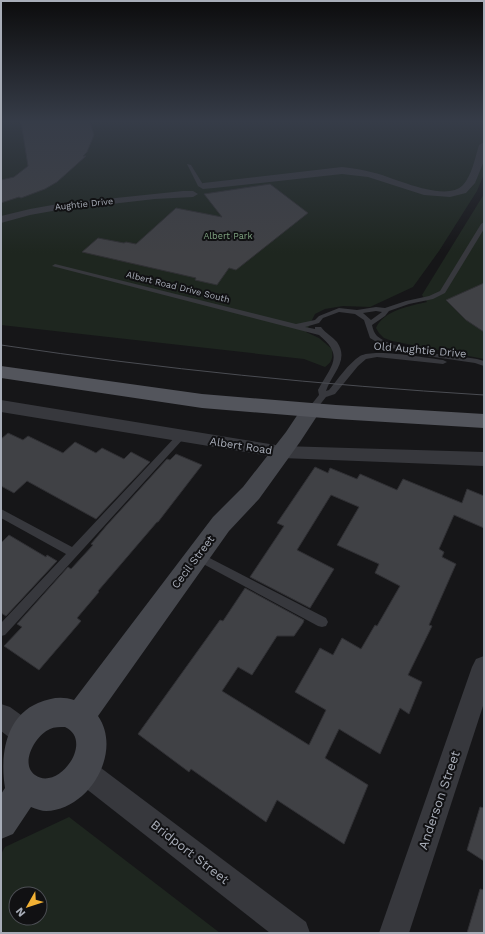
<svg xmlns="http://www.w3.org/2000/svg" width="485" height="934" viewBox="0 0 485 934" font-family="'Work Sans',sans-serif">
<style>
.green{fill:#1e261f;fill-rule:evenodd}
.building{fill:#404145;stroke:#303034}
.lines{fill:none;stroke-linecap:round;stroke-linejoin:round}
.lane{fill:#37383d;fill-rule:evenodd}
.street{fill:#37383d;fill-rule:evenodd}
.secondary{fill:#45474d;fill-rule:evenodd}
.primary{fill:#53555c;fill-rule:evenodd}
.tram{stroke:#4a4c52;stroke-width:1}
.labels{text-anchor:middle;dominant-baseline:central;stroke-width:4;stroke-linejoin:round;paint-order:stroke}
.far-street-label{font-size:9px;fill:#a8adb8;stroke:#111113}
.far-park-label{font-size:9px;fill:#7fa381;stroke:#111113}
.street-label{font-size:11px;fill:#a8adb8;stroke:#111113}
.near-street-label{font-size:13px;fill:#a8adb8;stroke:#111113}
</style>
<rect width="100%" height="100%" fill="#161618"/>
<g class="green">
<path d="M1,122H484V174L477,191L439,251L413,287L370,307L343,306L325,309L315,314L306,332L319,338L332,349C333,358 332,362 325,367L304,359L1,325Z"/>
<path d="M484,194V359L392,341L384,338L379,333L376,328C384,310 410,306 427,302L422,295Z"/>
<path d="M69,817L220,933H1V854L5,847ZM16,894H40V918H16Z"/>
</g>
<g class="building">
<polygon points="21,122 90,122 94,135 87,152 83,156 86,156 57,182 45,189 21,198 19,197 1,203 1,180 14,177 28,166"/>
<polygon points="270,184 308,213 236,270 229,268 217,285 195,280 196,278 82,252 98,238 124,243 126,242 136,244 176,208 222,217 204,194"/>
<polygon points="484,283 484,332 466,320 446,300"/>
<polygon points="8,433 23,440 28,436 63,453 75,442 96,453 102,448 124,459 131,452 150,462 96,519 27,481 14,493 1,486 1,439"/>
<polygon points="176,454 202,465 158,522 157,522 98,591 99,592 77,618 81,621 39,670 4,646 22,627 17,624 68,567 71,569 93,545 91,544 107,525 167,459 170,460"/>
<polygon points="315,467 328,473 330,468 357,479 360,474 397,490 403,479 462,503 467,489 484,496 484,528 454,515 439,549 444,552 442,557 456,564 429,625 432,626 408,675 422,682 409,714 400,708 380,754 339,729 325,758 368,785 344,844 277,800 266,822 191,769 189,772 138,734 220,620 223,621 245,588 304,620 303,623 294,636 277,636 252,675 238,667 222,691 309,745 326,710 295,692 320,648 333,655 342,638 361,649 375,625 377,626 400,586 375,573 379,564 337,545 359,507 331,495 297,550 334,569 310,608 250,577 284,526 277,523"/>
<polygon points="9,535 46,557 47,555 57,561 6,616 1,613 1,543"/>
<polygon points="480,807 484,808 484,861 467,850"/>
<polygon points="480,889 484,890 484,933 467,933"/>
</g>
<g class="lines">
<g class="lane">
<polygon points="187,164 191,165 204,186 203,187 198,186"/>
<path d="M484,222V229L445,293L433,299L409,304L389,311L385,316L372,325C373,329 374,333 377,336C395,352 453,355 477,359L484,361V366L475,363L407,353L380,344L370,338L364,320L355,314L339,312L323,318L319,323L305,327L315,329V327H321C325,333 332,336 337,342C350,361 331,374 326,391L329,390C338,379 348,364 360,356C374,348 426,358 443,360L447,362L443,364L377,357L366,359L358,366L335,394L326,397L314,412L311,413L307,410L319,395L318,390C331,366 345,356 319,335L52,266L55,264L296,324L315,320L319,316L339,308L357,310L376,307L385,308L406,301L429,296L440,291L481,224ZM376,311L382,312L371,320L363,313Z"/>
<polygon points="181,433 185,436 184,438 5,635 1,636 1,623 66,554 1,518 1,509 72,547 178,434"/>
<polygon points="198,552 326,618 328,622 326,626 322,627 318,626 194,559 193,556 194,553"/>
</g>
<g class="street">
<path d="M484,142V161L475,183L466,193L450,197L424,195L368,177L342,174L214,188L203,189L198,186L203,183L342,167C353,168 364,170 375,173C395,178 446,203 463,185C472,175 475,158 479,145Z"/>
<polygon points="183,191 193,191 198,194 193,197 155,199 58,210 30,215 1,223 1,216 30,209 58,204"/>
<polygon points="1,400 282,446 484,452 484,466 282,458 1,412"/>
<polygon points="484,656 484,703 409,933 379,933 472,667 476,659"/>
<polygon points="1,704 10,707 32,723 36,732 32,741 23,745 14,741 1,731"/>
<polygon points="84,758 93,762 306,922 310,933 270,933 75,780 71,771 75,762"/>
</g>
<path class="secondary" d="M311,403L318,405L321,410L300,442L259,499L229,531L98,716C123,752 89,810 46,811C42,811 36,809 31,807L13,834L1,839V794L5,788C0,756 5,717 38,703C51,698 61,696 74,700L213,517L243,487L286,432L304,405ZM65,727C95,741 58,792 35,775C19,763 36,735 50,729C54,727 60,727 65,727Z"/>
<polygon class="primary" points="1,366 202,394 336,405 484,414 484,428 336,419 202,408 1,378"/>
<path class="tram" d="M1,345C161,369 322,385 484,395"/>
</g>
<linearGradient id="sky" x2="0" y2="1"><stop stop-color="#0c0c0d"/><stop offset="0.48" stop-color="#363c48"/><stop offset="1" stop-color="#363c48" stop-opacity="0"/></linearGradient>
<rect width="485" height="253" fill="url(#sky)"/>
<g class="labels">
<g class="far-street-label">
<text transform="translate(84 204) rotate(-6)">Aughtie Drive</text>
<text transform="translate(178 287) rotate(14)">Albert Road Drive South</text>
</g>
<g class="far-park-label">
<text x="228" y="236">Albert Park</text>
</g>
<g class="street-label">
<text transform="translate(420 350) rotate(5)">Old Aughtie Drive</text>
<text transform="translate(241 446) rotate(9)">Albert Road</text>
<text transform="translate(193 562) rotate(-53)">Cecil Street</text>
</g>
<g class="near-street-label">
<text transform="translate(439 800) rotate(-71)">Anderson Street</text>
<text transform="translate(190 852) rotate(38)">Bridport Street</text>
</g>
</g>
<rect width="485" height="934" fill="none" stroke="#a8adb8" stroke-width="4"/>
<g transform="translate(28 906) rotate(231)"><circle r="19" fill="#111113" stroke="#4d4f55"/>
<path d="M0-3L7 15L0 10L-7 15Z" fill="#f2b134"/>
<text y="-6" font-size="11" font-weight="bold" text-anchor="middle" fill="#a8adb8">N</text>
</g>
</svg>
